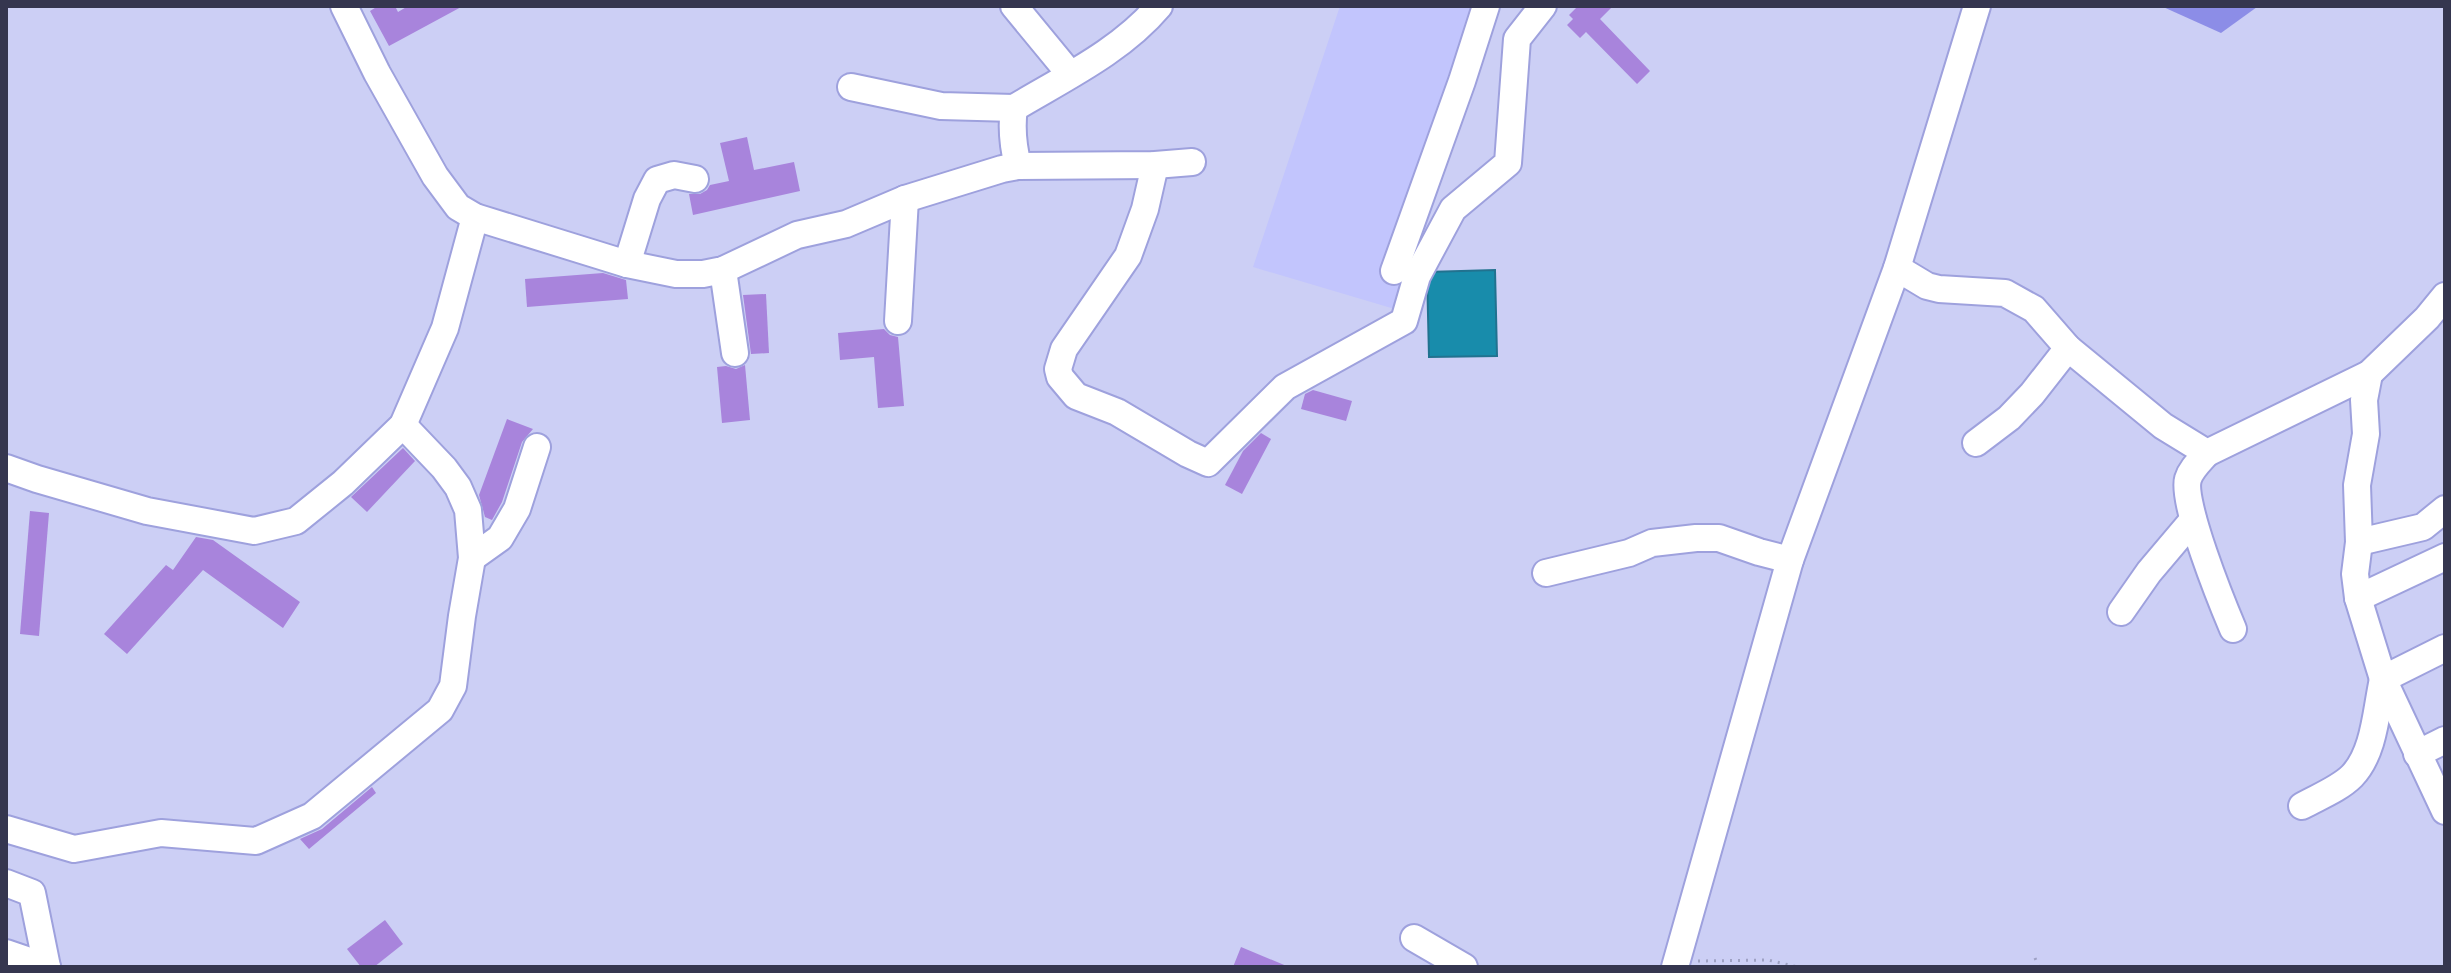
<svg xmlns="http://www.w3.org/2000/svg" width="2451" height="973" viewBox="0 0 2451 973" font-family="Quicksand,sans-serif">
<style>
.built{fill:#c2c5fd}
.forest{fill:#8c8de7}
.water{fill:#188cab;stroke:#21728f;stroke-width:2}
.building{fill:#a884dc}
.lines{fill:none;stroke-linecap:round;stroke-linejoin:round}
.minor-casing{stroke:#9ea1dd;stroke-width:30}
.path{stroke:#9ea1c3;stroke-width:3;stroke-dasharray:2 6;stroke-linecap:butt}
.minor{stroke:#fff;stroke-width:26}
</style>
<rect width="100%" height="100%" fill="#cccff5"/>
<polygon class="built" points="1340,6 1501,6 1398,310 1253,267"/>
<polygon class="forest" points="2161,6 2257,6 2257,7 2221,33"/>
<polygon class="water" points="1495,270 1497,356 1429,357 1427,272"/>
<g class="building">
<polygon points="378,6 395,6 398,12 408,6 463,6 389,46 370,11"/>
<polygon points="1578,6 1613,6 1600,19 1650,71 1637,84 1586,32 1580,38 1567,25 1573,19 1569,15"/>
<polygon points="747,137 754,170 794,162 800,191 693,215 689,194 700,194 707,190 710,185 729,181 720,143"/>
<polygon points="603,273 626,280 628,299 527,307 525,279"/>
<polygon points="766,294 769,353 751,354 743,295"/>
<polygon points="884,329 890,335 898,337 904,406 878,408 874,357 840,360 838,333"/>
<polygon points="745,365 750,420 722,423 717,367 726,366 736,369"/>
<polygon points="1313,390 1352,401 1346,421 1301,409 1305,394"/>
<polygon points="507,419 533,429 522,442 502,502 492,520 485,517 479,495"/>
<polygon points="1261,433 1271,439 1242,494 1225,485 1243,451"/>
<polygon points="403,448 415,461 367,512 351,497"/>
<polygon points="30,511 49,513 39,636 20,634"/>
<polygon points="196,537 213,540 300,602 283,628 203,570 127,654 104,634 166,565 173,570"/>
<polygon points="372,787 376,793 309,849 300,839 322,829"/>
<polygon points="385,920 403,944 374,967 361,967 347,949"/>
<polygon points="1241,947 1289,967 1233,967"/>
</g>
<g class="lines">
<defs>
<g id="minor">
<polyline points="344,6 377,73 435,176 458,207 475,217 627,264 676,274 703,274 723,270 797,235 846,224 905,199 1002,169 1018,166 1155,165 1192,162"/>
<polyline points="1014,6 1070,74"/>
<polyline points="851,87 941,106 1014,108"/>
<polyline points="1155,165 1145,209 1128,256 1064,349 1058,369 1060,377 1076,396 1117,412 1188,454 1208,463 1285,387 1404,321 1417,276 1453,209 1508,163 1517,39 1543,6"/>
<path d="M1018,166C1013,146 1011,128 1014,108C1064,78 1121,51 1159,6"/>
<polyline points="627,264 647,199 657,180 674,175 695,179"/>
<polyline points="1897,268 1927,286 1939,289 2005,293 2034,309 2068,348 2163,426 2207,453 2369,374 2427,318 2445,296"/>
<polyline points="723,270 735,353"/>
<polyline points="1394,271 1462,81 1486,6"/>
<polyline points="898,321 905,199"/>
<polyline points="2369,374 2364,400 2366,434 2357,485 2359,542 2355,574 2358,598 2383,679 2445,811"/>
<polyline points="1976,443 2009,418 2032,394 2068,348"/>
<path d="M2207,453C2200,461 2191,469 2188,479C2181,502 2222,603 2233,629"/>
<polyline points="6,468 37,479 147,511 254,531 296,521 343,483 403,425 445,328 475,217"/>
<polyline points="2359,542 2423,527 2445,509"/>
<polyline points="472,558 500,538 517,509 537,447"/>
<polyline points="1546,573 1629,553 1652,543 1696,538 1719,538 1759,552 1790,560"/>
<polyline points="2358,598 2445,557"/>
<polyline points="2121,612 2149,572 2193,520"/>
<polyline points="2383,679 2445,648"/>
<polyline points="2417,754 2445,740"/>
<path d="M2302,806C2318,797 2339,789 2352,776C2375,752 2376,710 2383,679"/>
<polyline points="6,829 74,849 161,833 256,841 312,816 440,710 453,686 462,616 472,558 468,510 458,487 444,468 403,425"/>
<polyline points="6,883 32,893 47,967"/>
<polyline points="1414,938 1464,967"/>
<polyline points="6,953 47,967"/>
<polyline points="1675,967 1790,560 1897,268 1977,6"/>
</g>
</defs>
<use href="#minor" class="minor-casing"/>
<g class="path">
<polyline points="2035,958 2039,967"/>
<polyline points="1698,961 1768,960 1798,967"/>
</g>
<use href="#minor" class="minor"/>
</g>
<rect width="2451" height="973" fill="none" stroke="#35364f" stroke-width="16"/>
</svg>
